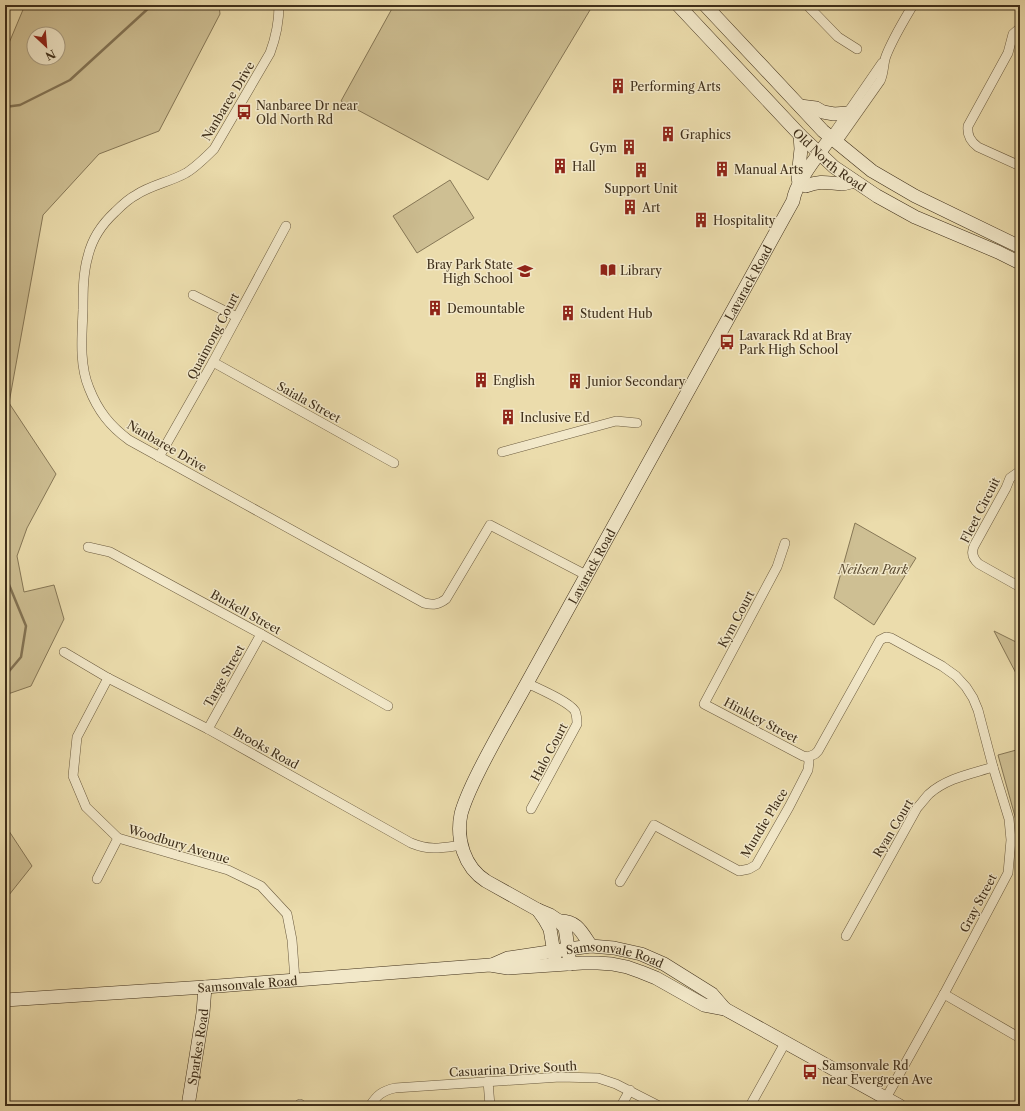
<svg xmlns="http://www.w3.org/2000/svg" width="1025" height="1111" viewBox="0 0 1025 1111" font-family="'Libre Caslon Text',serif">
<style>
.green{fill:#cebf93;stroke:#867756;fill-rule:evenodd}
.lines{fill:none;stroke-linecap:round;stroke-linejoin:round}
.stream{stroke:#837354;stroke-width:2.5}
.street-casing{stroke:#6a5a3e;stroke-width:10}
.secondary-casing{stroke:#3f2f1a;stroke-width:14}
.street{stroke:#f2e8c9;stroke-width:9}
.secondary{stroke:#f2e8c9;stroke-width:13}
.labels{text-anchor:middle;dominant-baseline:central;stroke-width:3;stroke-linejoin:round;paint-order:stroke}
.poi-label{font-size:12px;fill:#3f2f1a;stroke:#f2e8c9;text-anchor:start}
.street-label{font-size:12px;fill:#3f2f1a;stroke:#f2e8c9}
.park-label{font-size:12px;font-style:italic;fill:#5c4c32;stroke:#f2e8c9}
</style>
<rect width="100%" height="100%" fill="#ebdcac"/>
<filter id="stains"><feTurbulence type="fractalNoise" baseFrequency=".005" numOctaves="4"/><feColorMatrix values="0 0 0 0 .2 0 0 0 0 .09 0 0 0 0 .02 0 0 0 .5 -.17"/></filter>
<radialGradient id="worn" r=".72"><stop offset=".6" stop-color="#630" stop-opacity="0"/><stop offset="1" stop-color="#630" stop-opacity=".3"/></radialGradient>
<g class="green">
<path d="M25,5H219L220,14L159,131L99,154L43,215L9,403L56,474L27,528L17,556L24,592L54,585L64,619L31,686L5,695V49L9,43ZM34,34H58V58H34Z"/>
<polygon points="394,5 593,5 488,180 341,101"/>
<polygon points="450,180 474,218 417,253 393,216"/>
<polygon points="855,523 916,558 874,625 834,598"/>
<polygon points="994,631 1020,644 1020,681"/>
<polygon points="1020,749 1020,856 1015,853 1016,820 998,755"/>
<polygon points="5,825 32,866 5,900"/>
</g>
<g class="lines">
<g class="stream">
<polyline points="5,107 20,105 70,80 152,5"/>
<polyline points="5,575 26,626 21,657 5,676"/>
</g>
<defs>
<g id="street">
<path d="M279,5C279,22 276,37 270,53L214,149C205,158 196,167 186,173C170,182 151,185 136,195C128,199 121,206 115,212C102,224 92,239 88,256C83,273 83,292 83,310C82,336 79,364 89,388C98,411 110,426 129,440L424,603C433,605 438,605 446,599L490,525L586,575"/>
<polyline points="807,5 838,37 857,49"/>
<path d="M1020,28L1013,34L1008,53L968,126C967,135 970,141 978,147L1020,166"/>
<polyline points="831,137 882,63"/>
<path d="M837,142L880,81C884,74 883,64 886,56C893,38 903,22 913,5"/>
<polyline points="193,295 237,317"/>
<polyline points="213,362 394,463"/>
<polyline points="502,452 616,421 637,423"/>
<polyline points="159,457 213,362 286,226"/>
<path d="M1020,471L1010,478L1006,488L974,546C971,553 973,559 979,564L1020,587"/>
<polyline points="785,543 777,567 704,704 786,747 803,756 808,757"/>
<polyline points="88,547 110,552 261,634 388,706"/>
<path d="M64,652L108,678L208,729L411,843C431,851 441,848 462,845"/>
<polyline points="108,678 77,737 73,776 86,807 118,838 228,870 261,886 287,914 292,940 295,980"/>
<path d="M527,683C539,689 568,701 575,711C577,716 577,719 577,724L531,809"/>
<polyline points="208,729 261,634"/>
<polyline points="97,879 118,838"/>
<polyline points="620,882 654,825 739,871 749,869 756,865 789,807 808,770 809,762 808,757 815,754 818,751 880,640 886,637 891,638 942,666 956,676 966,687 973,698 978,710 993,767 1009,819 1011,840 1008,873 944,994 886,1098"/>
<path d="M846,936L917,808C921,804 925,798 929,794C947,778 971,774 993,767"/>
<polyline points="944,994 1020,1038"/>
<polyline points="488,1081 490,1106"/>
<polyline points="300,1104 302,1106"/>
<path d="M370,1106C377,1095 382,1091 395,1088L560,1077L598,1078L616,1084L659,1106"/>
<polyline points="621,1106 630,1090"/>
<polyline points="750,1106 785,1043"/>
</g>
<g id="secondary">
<path id="s1" d="M678,5L800,135L834,167L877,196L915,217L998,252L1020,263"/>
<polyline points="705,5 823,131 872,171 915,196 1020,247"/>
<polyline points="800,106 816,108 823,112 834,114 848,113"/>
<polyline points="799,183 798,177 801,149 800,135"/>
<path d="M806,186C821,180 827,183 842,184C846,184 850,182 854,181"/>
<polyline points="538,910 545,920 550,929 555,959"/>
<path d="M559,921C577,920 582,933 591,946"/>
<path id="s2" d="M570,964L566,934L565,928L559,921L550,915L538,910L486,881C464,867 456,839 461,814C465,799 472,785 479,771C494,741 511,712 527,683L793,201C796,181 819,154 831,137"/>
<path id="s3" d="M492,965L508,958L569,949L591,946L614,948L641,954L664,964L712,994L725,1009"/>
<path id="s4" d="M5,1000L205,987L490,965L508,968L582,963H598L612,964L627,967L641,972L656,978L704,1005L725,1009L900,1106"/>
<path id="s5" d="M188,1106L203,1013L205,987"/>
</g>
</defs>
<use href="#street" class="street-casing"/>
<use href="#secondary" class="secondary-casing"/>
<use href="#street" class="street"/>
<use href="#secondary" class="secondary"/>
</g>
<defs>
<symbol id="building-bare" viewBox="-9 -9 18 18"><path d="M-4-6H4V6H1V3H-1V6H-4ZM-2.5-4.3h1.7v1.8h-1.7ZM.8-4.3h1.7v1.8H.8ZM-2.5-1h1.7V.8h-1.7ZM.8-1h1.7V.8H.8Z" fill="#8f2418" stroke="#f2e8c9" stroke-width="2.5" paint-order="stroke"/></symbol>
<symbol id="bus-bare" viewBox="-9 -9 18 18"><path d="M-5-6H5V4H4V6H2V4H-2V6H-4V4H-5ZM-3.5-4V0h7V-4ZM-3.5 1.2v1.5H-2V1.2ZM2 1.2v1.5H3.5V1.2Z" fill="#8f2418" stroke="#f2e8c9" stroke-width="2.5" paint-order="stroke"/></symbol>
<symbol id="library-bare" viewBox="-9 -9 18 18"><path d="M-6-4Q-3-5.5-.7-3.5V5Q-3 3-6 4ZM6-4Q3-5.5 .7-3.5V5Q3 3 6 4Z" fill="#8f2418" stroke="#f2e8c9" stroke-width="2.5" paint-order="stroke"/></symbol>
<symbol id="school-bare" viewBox="-9 -9 18 18"><path d="M0-5L7-2L0 1L-7-2ZM-4 1L0 2.5L4 1V4Q0 6-4 4Z" fill="#8f2418" stroke="#f2e8c9" stroke-width="2.5" paint-order="stroke"/></symbol>
</defs>
<g fill-rule="evenodd">
<use href="#building-bare" x="607" y="75" width="22" height="22"/>
<use href="#bus-bare" x="233" y="101" width="22" height="22"/>
<use href="#building-bare" x="657" y="123" width="22" height="22"/>
<use href="#building-bare" x="618" y="136" width="22" height="22"/>
<use href="#building-bare" x="549" y="155" width="22" height="22"/>
<use href="#building-bare" x="711" y="158" width="22" height="22"/>
<use href="#building-bare" x="630" y="159" width="22" height="22"/>
<use href="#building-bare" x="619" y="196" width="22" height="22"/>
<use href="#building-bare" x="690" y="209" width="22" height="22"/>
<use href="#library-bare" x="597" y="259" width="22" height="22"/>
<use href="#school-bare" x="514" y="260" width="22" height="22"/>
<use href="#building-bare" x="424" y="297" width="22" height="22"/>
<use href="#building-bare" x="557" y="302" width="22" height="22"/>
<use href="#bus-bare" x="716" y="331" width="22" height="22"/>
<use href="#building-bare" x="470" y="369" width="22" height="22"/>
<use href="#building-bare" x="564" y="370" width="22" height="22"/>
<use href="#building-bare" x="497" y="406" width="22" height="22"/>
<use href="#bus-bare" x="799" y="1061" width="22" height="22"/>
</g>
<g class="labels">
<g class="poi-label">
<text x="630" y="86">Performing Arts</text>
<text x="256" y="105">Nanbaree Dr near<tspan x="256" dy="14">Old North Rd</tspan></text>
<text x="680" y="134">Graphics</text>
<text x="617" y="147" text-anchor="end">Gym</text>
<text x="572" y="166">Hall</text>
<text x="734" y="169">Manual Arts</text>
<text x="641" y="188" text-anchor="middle">Support Unit</text>
<text x="642" y="207">Art</text>
<text x="713" y="220">Hospitality</text>
<text x="513" y="264" text-anchor="end">Bray Park State<tspan x="513" dy="14">High School</tspan></text>
<text x="620" y="270">Library</text>
<text x="447" y="308">Demountable</text>
<text x="580" y="313">Student Hub</text>
<text x="739" y="335">Lavarack Rd at Bray<tspan x="739" dy="14">Park High School</tspan></text>
<text x="493" y="380">English</text>
<text x="587" y="381">Junior Secondary</text>
<text x="520" y="417">Inclusive Ed</text>
<text x="822" y="1065">Samsonvale Rd<tspan x="822" dy="14">near Evergreen Ave</tspan></text>
</g>
<g class="street-label">
<text transform="translate(228 101) rotate(-59)">Nanbaree Drive</text>
<text stroke="none"><textPath href="#s1" startOffset="217">Old North Road</textPath></text>
<text stroke="none"><textPath href="#s2" startOffset="809">Lavarack Road</textPath></text>
<text transform="translate(213 336) rotate(-62)">Quaimong Court</text>
<text transform="translate(309 402) rotate(29)">Saiala Street</text>
<text transform="translate(167 446) rotate(30)">Nanbaree Drive</text>
<text transform="translate(980 510) rotate(-63)">Fleet Circuit</text>
<text stroke="none"><textPath href="#s2" startOffset="485">Lavarack Road</textPath></text>
<text transform="translate(246 612) rotate(29)">Burkell Street</text>
<text transform="translate(736 619) rotate(-62)">Kym Court</text>
<text transform="translate(224 676) rotate(-61)">Targe Street</text>
<text transform="translate(761 720) rotate(28)">Hinkley Street</text>
<text transform="translate(266 748) rotate(29)">Brooks Road</text>
<text transform="translate(549 752) rotate(-62)">Halo Court</text>
<text transform="translate(764 823) rotate(-59)">Mundie Place</text>
<text transform="translate(893 828) rotate(-59)">Ryan Court</text>
<text transform="translate(179 844) rotate(17)">Woodbury Avenue</text>
<text transform="translate(978 903) rotate(-62)">Gray Street</text>
<text stroke="none"><textPath href="#s3" startOffset="126">Samsonvale Road</textPath></text>
<text stroke="none"><textPath href="#s4" startOffset="243">Samsonvale Road</textPath></text>
<text stroke="none"><textPath href="#s5" startOffset="60">Sparkes Road</textPath></text>
<text transform="translate(513 1069) rotate(-3)">Casuarina Drive South</text>
</g>
<g class="park-label">
<text x="873" y="569">Neilsen Park</text>
</g>
</g>
<rect width="1025" height="1111" fill="none" stroke="#ebdcac" stroke-width="20"/>
<rect x="6" y="6" width="1013" height="1099" fill="none" stroke="#3f2f1a" stroke-width="2"/>
<rect x="10" y="10" width="1005" height="1091" fill="none" stroke="#3f2f1a"/>
<g transform="translate(46 46) rotate(154)"><circle r="19" fill="#f2e8c9" stroke="#aa9e83"/>
<path d="M0-3L7 15L0 10L-7 15Z" fill="#8f2418"/>
<text y="-6" font-size="11" font-weight="bold" text-anchor="middle" fill="#3f2f1a">N</text>
</g>
<rect width="100%" height="100%" filter="url(#stains)"/>
<rect width="100%" height="100%" fill="url(#worn)"/>
</svg>
